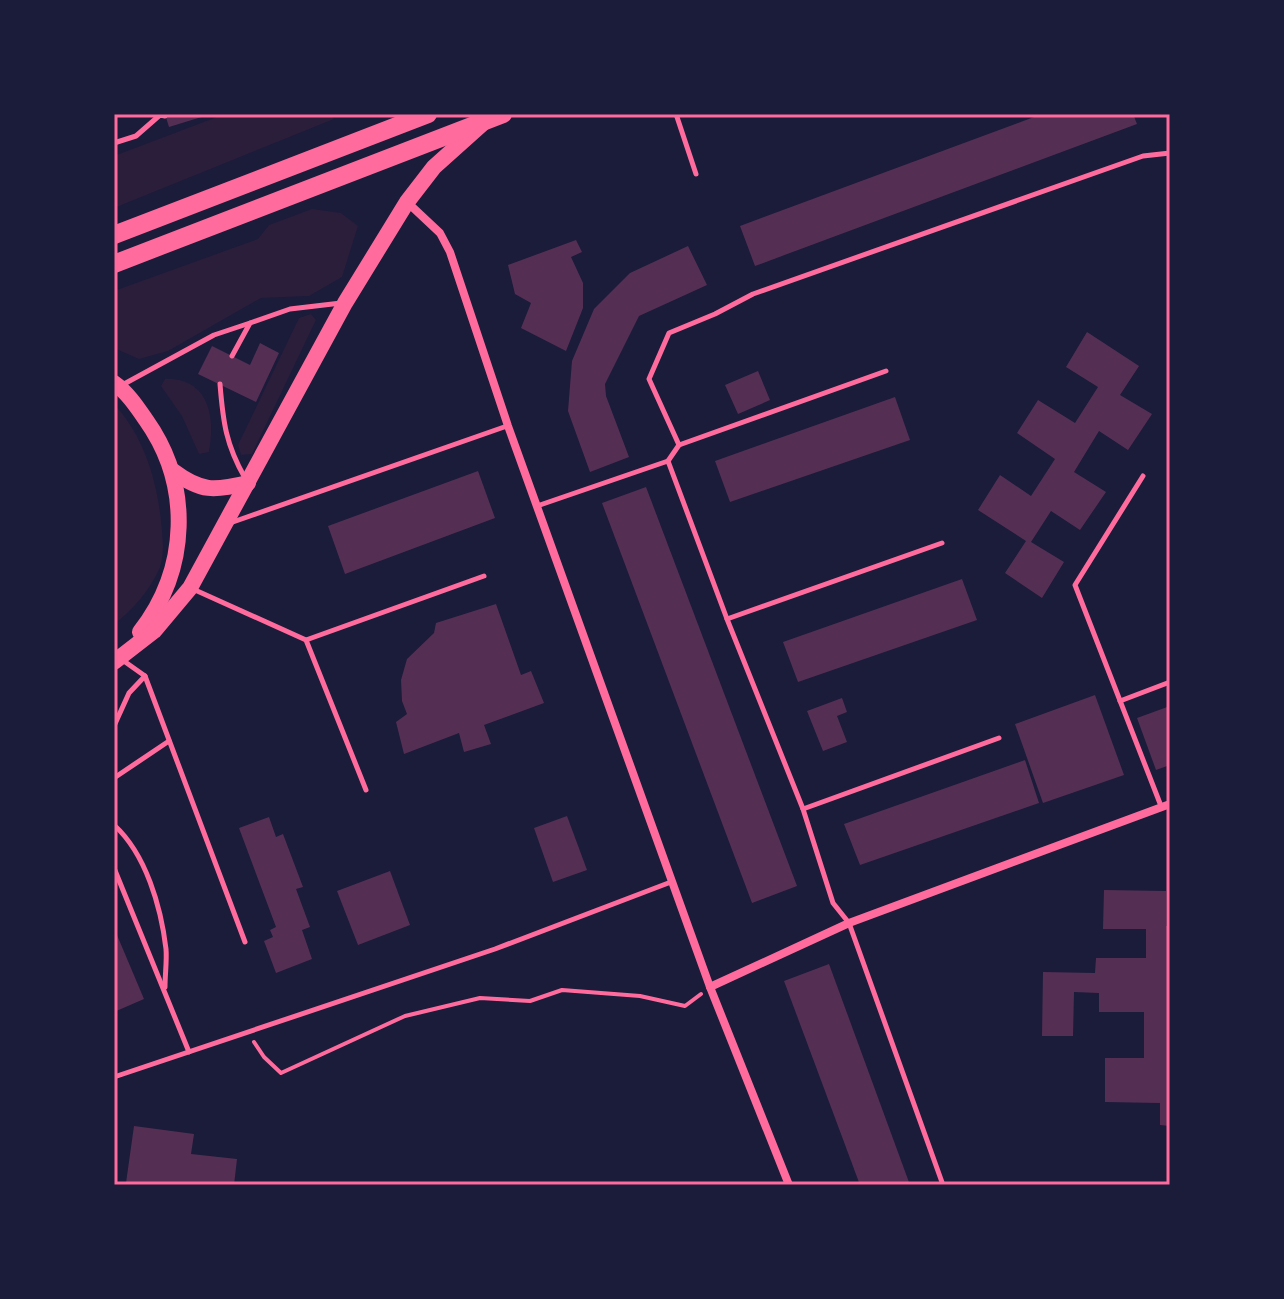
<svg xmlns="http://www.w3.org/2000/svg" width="1284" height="1299" viewBox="0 0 1284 1299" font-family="'Alegreya Sans',sans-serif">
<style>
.green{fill:#2a1e3b}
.building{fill:#542f53}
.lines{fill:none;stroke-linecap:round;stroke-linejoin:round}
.path{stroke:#ff6b9d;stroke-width:4}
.service{stroke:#ff6b9d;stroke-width:5}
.minor{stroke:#ff6b9d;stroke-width:8}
.primary{stroke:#ff6b9d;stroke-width:16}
.trunk{stroke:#ff6b9d;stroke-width:18}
.neatline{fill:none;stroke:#ff6b9d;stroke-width:3}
</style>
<rect width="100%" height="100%" fill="#1b1b3a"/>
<g class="green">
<polygon points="225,114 329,114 334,119 114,208 114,156"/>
<polygon points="312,209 341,213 358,226 342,277 309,296 261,298 168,351 139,359 114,348 114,291 258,239 269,225"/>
<polygon points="311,314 316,320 252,454 241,455 238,445 299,318"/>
<path d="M165,379C209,377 216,418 209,452L199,454L182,416L161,386Z"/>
<path d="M114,404C146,439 158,484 162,530C163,541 164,556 160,567C151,589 133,610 114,624Z"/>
</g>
<g class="building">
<polygon points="165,114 208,114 208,115 169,127"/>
<polygon points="1042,114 1133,114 1137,124 755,266 740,226"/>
<polygon points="576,240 582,252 571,257 583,283 583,308 566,351 521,328 531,303 515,294 508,265"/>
<polygon points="688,246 707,285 639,316 605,384 606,396 629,457 590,472 568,411 572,361 594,309 630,273"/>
<polygon points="1087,332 1139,366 1120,395 1152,414 1128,450 1099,431 1074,472 1106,492 1080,530 1051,511 1031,542 1064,562 1042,598 1005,573 1026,541 978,510 1000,475 1031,496 1055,459 1017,433 1038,400 1075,423 1098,387 1066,367"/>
<polygon points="260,343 279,353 256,402 198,374 212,346 250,365"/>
<polygon points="758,371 770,400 738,414 725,385"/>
<polygon points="895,397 910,440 730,502 715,461"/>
<polygon points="478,471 495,518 345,574 328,526"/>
<polygon points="646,487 797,886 752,903 602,503"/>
<polygon points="962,579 977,620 798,682 783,642"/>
<polygon points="496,604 521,675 531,671 544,703 484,725 491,744 464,752 459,733 404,754 396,722 407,714 402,701 401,680 407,659 434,633 436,623"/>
<polygon points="1095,695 1124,775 1043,803 1015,724"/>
<polygon points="842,698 847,712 837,716 847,742 823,751 807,711"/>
<polygon points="1170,706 1170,751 1167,752 1170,765 1156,770 1137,718"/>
<polygon points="1025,760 1039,803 860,865 844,824"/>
<polygon points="567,816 587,870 553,882 534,828"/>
<polygon points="269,817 276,837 283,834 303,887 296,889 310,927 302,930 312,959 276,973 264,941 273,937 270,930 276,927 239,828"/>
<polygon points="390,871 410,925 358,945 337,891"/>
<polygon points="1104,890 1166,891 1166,926 1170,926 1170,1126 1160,1125 1160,1103 1105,1102 1105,1058 1144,1058 1144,1012 1099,1012 1099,993 1074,992 1073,1036 1042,1036 1043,972 1095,973 1096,958 1146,958 1146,929 1103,929"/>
<polygon points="114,928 144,999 114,1012"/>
<polygon points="829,964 910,1185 860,1185 784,981"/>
<polygon points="134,1126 194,1134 191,1154 237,1159 234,1185 126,1183"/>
</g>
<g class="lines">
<polyline class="path" points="254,1042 264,1057 281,1073 405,1016 480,998 530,1001 562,990 640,996 685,1006 701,994"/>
<g class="service">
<polyline points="676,114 696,174"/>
<polyline points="114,143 136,136 160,115 165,116"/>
<polyline points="232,356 250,323 290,309 341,303"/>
<polyline points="124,384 214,335 250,323"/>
<path d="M220,384C223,422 226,445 245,478"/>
<polyline points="679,445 649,379 669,333 715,314 753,294 1143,156 1170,153"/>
<polyline points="668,461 679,445 886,371"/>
<polyline points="1143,476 1075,585 1161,806"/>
<polyline points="537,506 668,461 727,619 803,809 833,903 849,923 943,1185"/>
<polyline points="230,523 507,426"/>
<polyline points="195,590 306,640 366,790"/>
<polyline points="727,619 942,543"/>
<polyline points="306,640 484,576"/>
<polyline points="121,659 145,676 245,942"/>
<polyline points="1120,701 1170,682"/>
<polyline points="114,726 129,693 145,676"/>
<polyline points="114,778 169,741"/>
<polyline points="803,809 999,738"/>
<path d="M114,825C146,854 161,907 166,949C167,961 165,974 165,987"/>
<polyline points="114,868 189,1052"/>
<polyline points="114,1077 495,949 671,882"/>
</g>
<g class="minor">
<polyline points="407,202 440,233 450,252 508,426 710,987 789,1185"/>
<polyline points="710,987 849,923 1170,804"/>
</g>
<g class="primary">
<path d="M114,383C127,392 137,407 146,420C192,485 189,569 140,632"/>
<path d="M173,471C201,492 214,491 248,483"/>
<polyline points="114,662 154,631 190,588 345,303 407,202 434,167 482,124"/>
</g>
<g class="trunk">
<polyline points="114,235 428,114"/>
<polyline points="114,264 503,114"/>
</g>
</g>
<rect width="1284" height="1299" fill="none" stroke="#1b1b3a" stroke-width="232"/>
<rect x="116" y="116" width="1052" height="1067" class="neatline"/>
</svg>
